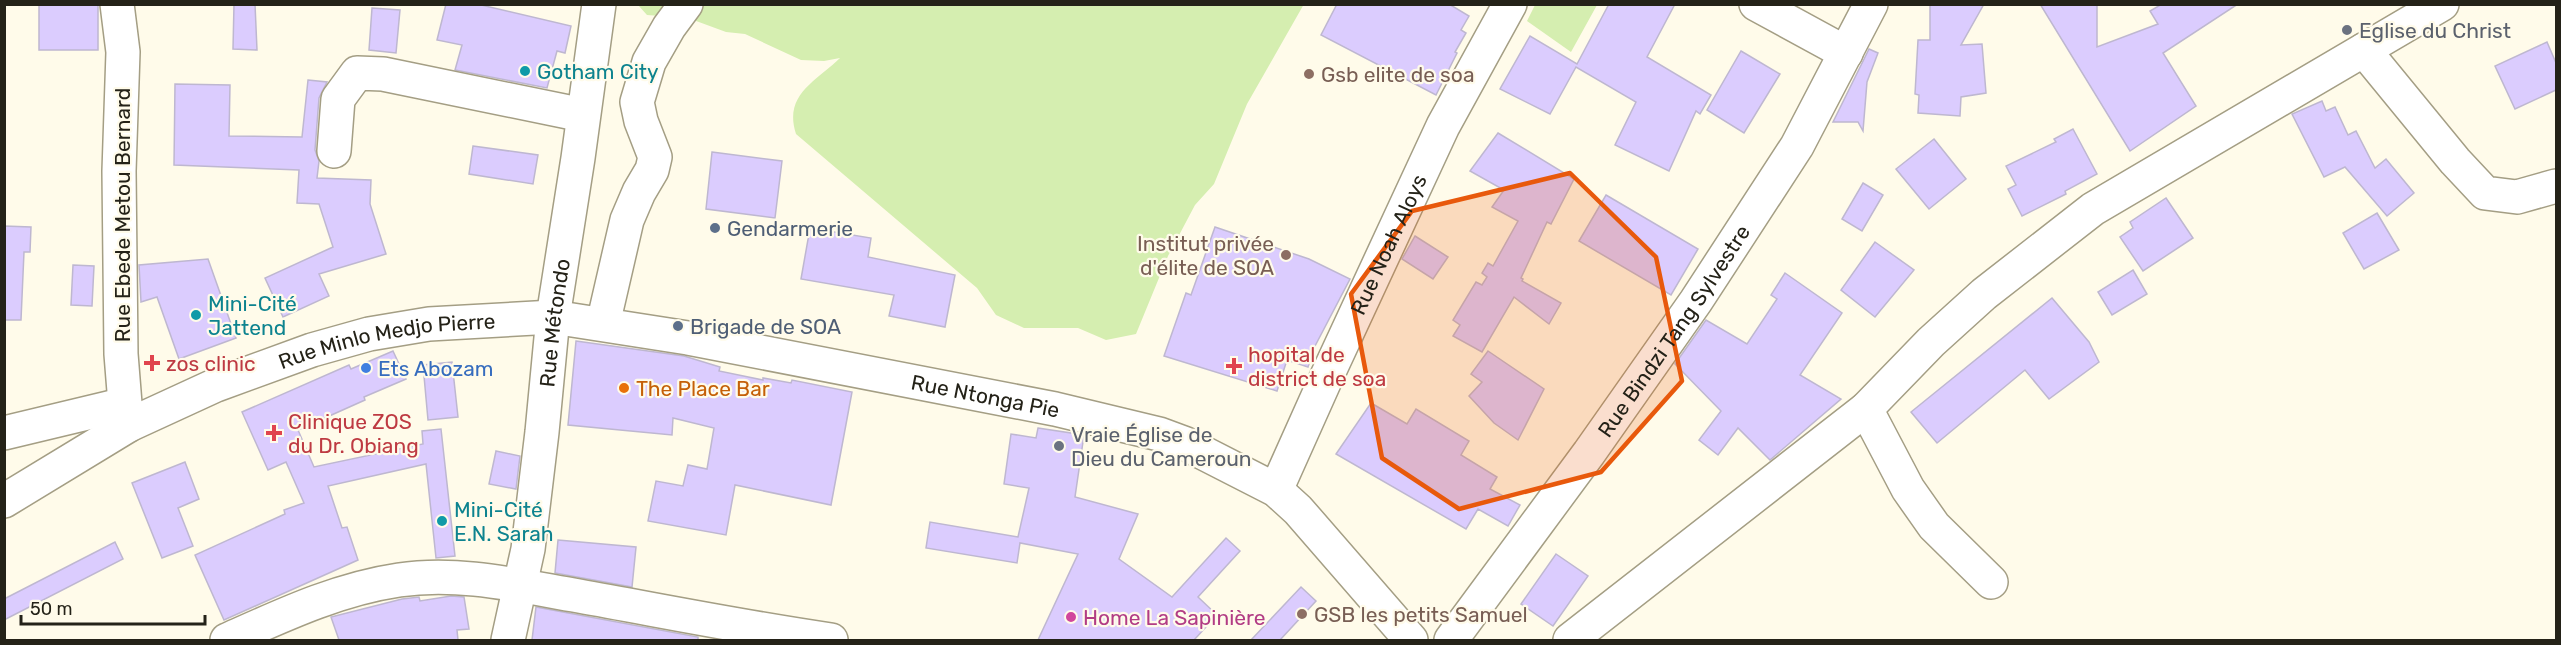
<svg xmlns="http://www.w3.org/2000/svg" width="2561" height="645" viewBox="0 0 2561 645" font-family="Rubik,sans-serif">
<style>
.green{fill:#d5eeb0}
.building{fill:#dbccfe;stroke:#beb7d0;stroke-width:1.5}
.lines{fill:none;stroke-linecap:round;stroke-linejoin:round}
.minor-casing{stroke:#a49e84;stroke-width:36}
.minor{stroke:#fff;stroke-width:33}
.marked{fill:#e8590c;fill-opacity:0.2;stroke:#e8590c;stroke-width:4.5;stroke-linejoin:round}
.worship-dot{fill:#6b7280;stroke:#fffbea;stroke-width:2}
.culture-dot{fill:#0f9aa8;stroke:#fffbea;stroke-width:2}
.education-dot{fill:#8d6e63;stroke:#fffbea;stroke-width:2}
.service-dot{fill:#5c6f8a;stroke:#fffbea;stroke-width:2}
.health-dot{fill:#e0444e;stroke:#fffbea;stroke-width:2}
.shop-dot{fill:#3f7fe0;stroke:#fffbea;stroke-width:2}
.food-dot{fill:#e8710a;stroke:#fffbea;stroke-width:2}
.hotel-dot{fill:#d1479c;stroke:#fffbea;stroke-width:2}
.labels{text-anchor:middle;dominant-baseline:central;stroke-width:4.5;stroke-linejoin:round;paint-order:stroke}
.worship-label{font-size:21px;fill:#5b616d;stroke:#fffbea;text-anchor:start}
.culture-label{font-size:21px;fill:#0d838f;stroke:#fffbea;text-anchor:start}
.education-label{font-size:21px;fill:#785e54;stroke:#fffbea;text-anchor:start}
.street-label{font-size:21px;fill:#242218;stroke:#fffbea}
.service-label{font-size:21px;fill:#4e5e75;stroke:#fffbea;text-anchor:start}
.health-label{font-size:21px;fill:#be3a42;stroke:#fffbea;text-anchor:start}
.shop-label{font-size:21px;fill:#366cbe;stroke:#fffbea;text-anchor:start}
.food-label{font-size:21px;fill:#c56008;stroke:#fffbea;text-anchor:start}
.hotel-label{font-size:21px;fill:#b23c85;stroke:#fffbea;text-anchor:start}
</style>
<rect width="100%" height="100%" fill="#fffbea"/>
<g class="green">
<path d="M1304,4L1247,104L1214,184L1195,205L1168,256L1136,334L1106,340L1078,328H1024L996,315L977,288L796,134C783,94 817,81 840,58L824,61L801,60L745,34L726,32L688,18L647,15L638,5Z"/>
<polygon points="1535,5 1535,4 1597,5 1571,52 1527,21"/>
</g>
<g class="building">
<rect x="39" y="4" width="59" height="46"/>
<polygon points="234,4 255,4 257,50 233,49"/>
<polygon points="446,4 477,4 571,26 565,53 557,51 547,88 455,70 462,45 437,40"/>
<polygon points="1337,4 1449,4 1469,16 1461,30 1466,33 1455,52 1457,53 1436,95 1321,35"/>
<polygon points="1609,4 1675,4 1647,57 1711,95 1700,114 1696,111 1669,171 1615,145 1636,102 1576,67 1550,114 1500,89 1530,36 1577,64"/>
<polygon points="1930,4 1984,4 1961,45 1982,44 1986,93 1961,97 1960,116 1918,113 1919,95 1915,94 1918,40 1930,40"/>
<polygon points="2040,4 2097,4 2097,47 2158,24 2150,11 2162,4 2238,4 2163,53 2196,106 2130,151"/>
<polygon points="372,8 400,10 396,53 369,50"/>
<polygon points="2547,42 2556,63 2556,90 2515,109 2495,66"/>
<polygon points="1869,49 1878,53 1867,82 1863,131 1858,122 1833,122"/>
<polygon points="1741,51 1780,74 1744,133 1707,110"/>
<polygon points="308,80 327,82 319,98 315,150 319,161 317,178 371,180 370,204 386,254 319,274 329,296 283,317 265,278 333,247 319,204 297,203 299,170 174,165 175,84 230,85 229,136 302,137"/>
<polygon points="2322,101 2326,111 2335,107 2348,135 2356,131 2375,168 2386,159 2414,193 2387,216 2345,167 2324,177 2292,114"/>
<polygon points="2073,129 2097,174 2065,191 2066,194 2022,216 2008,189 2016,185 2006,166 2056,142 2054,139"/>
<polygon points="1498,133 1574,179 1551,224 1547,222 1521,278 1523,279 1522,281 1561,303 1549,324 1514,297 1482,352 1453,336 1460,325 1453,320 1476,282 1482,285 1487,277 1482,273 1488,263 1493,266 1518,221 1492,207 1504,190 1470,171"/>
<polygon points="1934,139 1966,179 1929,209 1896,169"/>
<polygon points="473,146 538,155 533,184 469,174"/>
<polygon points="712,152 782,161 775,218 706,209"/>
<polygon points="1863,183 1883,195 1862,231 1842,219"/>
<polygon points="1606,195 1698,249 1671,295 1579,241"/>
<polygon points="2166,198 2193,238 2143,271 2120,237 2133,228 2130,222"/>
<polygon points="2377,213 2399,250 2364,269 2343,233"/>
<polygon points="4,226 31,227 30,252 24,252 21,320 4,320"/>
<polygon points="1215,227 1309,259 1350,279 1314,348 1308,367 1287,360 1277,391 1164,356 1186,293 1191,295"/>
<polygon points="810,228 871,238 868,257 955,275 945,327 889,316 894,295 801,279"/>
<polygon points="1415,236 1448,257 1433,279 1402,259"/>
<polygon points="1875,242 1914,270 1875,317 1841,290"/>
<polygon points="208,259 236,338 179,359 157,297 141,302 139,265"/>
<polygon points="73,265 94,266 92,306 71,305"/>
<polygon points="2133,270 2147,294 2112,315 2098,292"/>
<polygon points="1785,273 1842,313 1800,375 1841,399 1770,460 1738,428 1718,455 1699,440 1721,411 1675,364 1706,320 1747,344 1777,299 1771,295"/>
<polygon points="2052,298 2089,342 2099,362 2049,399 2025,370 1937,443 1911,412"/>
<polygon points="576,341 684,356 720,367 719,371 763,380 763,378 791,383 792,380 852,392 831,505 735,485 726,535 648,521 656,481 683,486 688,465 707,469 714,428 673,418 672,435 568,425"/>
<polygon points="393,351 406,379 364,397 365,400 298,430 314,467 423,444 422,431 441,429 455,556 436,558 426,464 328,486 342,528 347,527 358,560 224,620 195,555 285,514 284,510 304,503 286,462 268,470 242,412 349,365 351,369"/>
<polygon points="1488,351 1544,389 1518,440 1494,423 1469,396 1482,382 1471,374"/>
<polygon points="452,362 458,417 428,420 423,365"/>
<polygon points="1371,403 1407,424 1416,409 1469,441 1461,455 1497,477 1490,489 1520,505 1508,526 1478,509 1466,529 1336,454"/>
<polygon points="1038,428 1084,435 1075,497 1138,514 1119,559 1172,597 1226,538 1240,551 1198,597 1217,615 1194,640 1038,640 1078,554 1020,543 1017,563 926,548 930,522 1018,537 1029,488 1004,484 1011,434 1036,438"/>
<polygon points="496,451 520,456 516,489 489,484"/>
<polygon points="185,462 199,499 178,508 193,546 162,558 132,483"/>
<polygon points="558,540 636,547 632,587 555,573"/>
<polygon points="115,542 123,559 4,620 4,599"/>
<polygon points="1556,554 1588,576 1553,626 1521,604"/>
<polygon points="1301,587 1316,601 1280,640 1251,640"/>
<polygon points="451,596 464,597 469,629 457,630 458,640 339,640 331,617 402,599 419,597 420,601"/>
<polygon points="536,607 698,637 698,640 532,640"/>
</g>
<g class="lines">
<defs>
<g id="minor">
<polyline points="117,4 123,52 119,171 121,354 125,404 129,425"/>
<polyline points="1756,4 1846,53"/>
<polyline points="2364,50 2455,161 2485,193 2517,197 2556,186"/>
<polyline points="334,151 338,99 357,73 383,74 583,115"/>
<polyline points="603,324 627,220 639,192 652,170 655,157 641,121 637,102 649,62 669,27 686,4"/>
<polyline points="1866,409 1908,489 1934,526 1991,582"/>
<polyline points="4,433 125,404"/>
<path id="s1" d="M1276,490L1327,376L1443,126L1510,4"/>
<path id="s2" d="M4,501L129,425L216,385L312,350L369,334L429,324L553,317L688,338L1055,409L1159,434L1186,444L1276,490L1298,510L1411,640"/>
<path d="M227,640C283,615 338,589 399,580C460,571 520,586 579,596C663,611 747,628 831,640"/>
<path id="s3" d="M508,640L528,549L542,432L553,317L578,158L599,4"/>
<path id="s4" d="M1451,640L1589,453L1696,301L1797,146L1871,4"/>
<polyline points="1570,640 1866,409 1931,342 1984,294 2093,209 2442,4"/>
</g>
</defs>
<use href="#minor" class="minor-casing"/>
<use href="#minor" class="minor"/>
</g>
<path class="marked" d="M1570,173L1656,257L1682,381L1601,472L1459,509L1382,458L1351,294L1412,211Z"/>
<g class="worship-dot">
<circle cx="2347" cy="30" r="6"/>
<circle cx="1059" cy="446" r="6"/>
</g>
<g class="culture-dot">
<circle cx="525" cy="71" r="6"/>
<circle cx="196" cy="315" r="6"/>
<circle cx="442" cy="521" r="6"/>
</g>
<g class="education-dot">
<circle cx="1309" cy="74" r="6"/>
<circle cx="1286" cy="255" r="6"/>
<circle cx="1302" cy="614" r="6"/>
</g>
<g class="service-dot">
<circle cx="715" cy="228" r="6"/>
<circle cx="678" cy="326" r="6"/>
</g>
<g class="health-dot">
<path d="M149 354h6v6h6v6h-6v6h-6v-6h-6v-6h6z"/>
<path d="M1231 357h6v6h6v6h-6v6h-6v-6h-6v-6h6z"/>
<path d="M271 424h6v6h6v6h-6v6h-6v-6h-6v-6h6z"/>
</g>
<circle class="shop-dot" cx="366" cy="368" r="6"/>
<circle class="food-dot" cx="624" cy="388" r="6"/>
<circle class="hotel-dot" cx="1071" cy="617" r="6"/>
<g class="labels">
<g class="worship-label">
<text x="2359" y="30">Eglise du Christ</text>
<text x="1071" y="434">Vraie Église de<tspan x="1071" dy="24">Dieu du Cameroun</tspan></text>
</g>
<g class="culture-label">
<text x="537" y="71">Gotham City</text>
<text x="208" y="303">Mini-Cité<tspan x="208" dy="24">Jattend</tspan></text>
<text x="454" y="509">Mini-Cité<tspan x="454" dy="24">E.N. Sarah</tspan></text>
</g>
<g class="education-label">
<text x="1321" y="74">Gsb elite de soa</text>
<text x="1274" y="243" text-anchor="end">Institut privée<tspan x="1274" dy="24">d'élite de SOA</tspan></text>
<text x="1314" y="614">GSB les petits Samuel</text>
</g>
<g class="street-label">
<text transform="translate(122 215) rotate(-90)">Rue Ebede Metou Bernard</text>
<text stroke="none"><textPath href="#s1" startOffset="270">Rue Noah Aloys</textPath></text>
<text stroke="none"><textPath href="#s3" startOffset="321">Rue Métondo</textPath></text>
<text stroke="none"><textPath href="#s4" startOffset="381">Rue Bindzi Tang Sylvestre</textPath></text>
<text stroke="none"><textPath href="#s2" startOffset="420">Rue Minlo Medjo Pierre</textPath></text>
<text stroke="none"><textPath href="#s2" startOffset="1028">Rue Ntonga Pie</textPath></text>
</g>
<g class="service-label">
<text x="727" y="228">Gendarmerie</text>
<text x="690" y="326">Brigade de SOA</text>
</g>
<g class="health-label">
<text x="1248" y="354">hopital de<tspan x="1248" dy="24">district de soa</tspan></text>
<text x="166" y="363">zos clinic</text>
<text x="288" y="421">Clinique ZOS<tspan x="288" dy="24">du Dr. Obiang</tspan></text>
</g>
<g class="shop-label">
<text x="378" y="368">Ets Abozam</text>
</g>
<g class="food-label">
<text x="636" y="388">The Place Bar</text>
</g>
<g class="hotel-label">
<text x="1083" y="617">Home La Sapinière</text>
</g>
</g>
<rect width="2561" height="645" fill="none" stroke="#242218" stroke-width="12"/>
<path d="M21 615v9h184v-9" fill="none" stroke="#242218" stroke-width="3"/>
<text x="30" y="615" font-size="18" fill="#242218" stroke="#fffbea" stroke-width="4.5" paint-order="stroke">50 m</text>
</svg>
